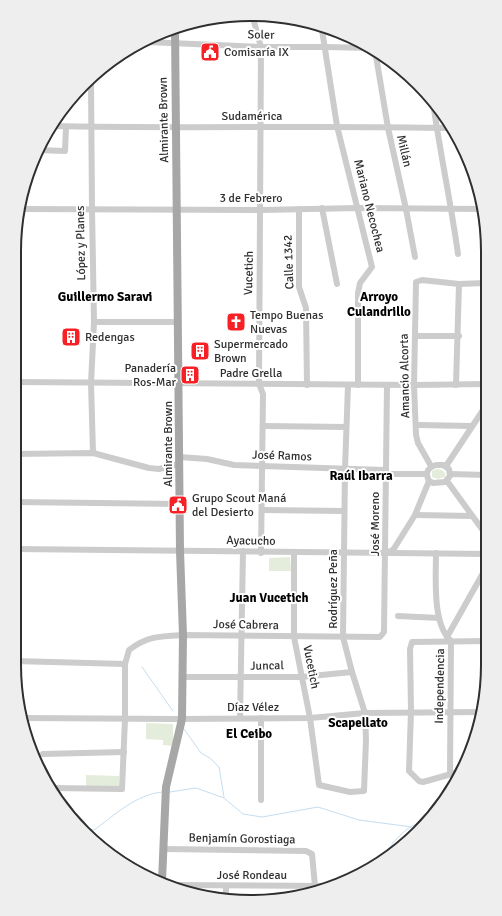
<svg xmlns="http://www.w3.org/2000/svg" width="502" height="916" viewBox="0 0 502 916" font-family="Signika,sans-serif">
<style>
.green{fill:#e4eddb}
.lines{fill:none;stroke-linecap:round;stroke-linejoin:round}
.stream{stroke:#c5ddef;stroke-width:1}
.minor{stroke:#ccc;stroke-width:6}
.major{stroke:#a7a7a7;stroke-width:8}
.labels{text-anchor:middle;dominant-baseline:central;stroke-width:4;stroke-linejoin:round;paint-order:stroke}
.street-label{font-size:12px;fill:#2f2f2f;stroke:#fff}
.poi-label{font-size:12px;fill:#2f2f2f;stroke:#fff;text-anchor:start}
.neighbourhood-label{font-size:13px;font-weight:bold;fill:#000;stroke:#fff}
.rim{fill:none;stroke:#2f2f2f;stroke-width:2}
</style>
<rect width="100%" height="100%" fill="#fff"/>
<g class="green">
<polygon points="437,469 442,470 445,473 445,477 438,479 432,477 432,471"/>
<polygon points="290,557 291,571 269,571 269,558"/>
<polygon points="146,723 173,724 173,746 163,745 163,740 146,739"/>
<polygon points="86,775 119,776 119,788 86,787"/>
</g>
<g class="lines">
<g class="stream">
<polyline points="142,667 173,711"/>
<polyline points="184,729 201,753 210,758 219,767 224,797"/>
<polyline points="170,792 196,788 224,798 243,814 262,817 318,807 359,820 412,827"/>
<path d="M81,827L94,830C115,815 136,794 163,792"/>
<path d="M382,859C391,844 406,824 424,822"/>
</g>
<g class="minor">
<polyline points="253,18 261,47 259,384 263,394 261,553"/>
<polyline points="322,30 337,126 372,267 360,283 358,293 358,385"/>
<polyline points="148,42 261,47 325,47 373,48"/>
<polyline points="375,50 388,128 406,209 415,257"/>
<polyline points="91,81 92,209 94,322 91,383 93,453"/>
<path d="M433,102C440,153 451,203 458,254"/>
<path d="M51,126C185,129 319,125 452,128"/>
<polyline points="38,150 65,151 66,127"/>
<polyline points="322,208 337,284"/>
<polyline points="19,209 261,210 358,208 483,209"/>
<polyline points="299,209 299,287 306,308 307,385"/>
<polyline points="94,322 178,322"/>
<polyline points="415,336 459,336"/>
<polyline points="14,382 414,385 487,384"/>
<polyline points="456,385 459,284"/>
<polyline points="417,425 472,426"/>
<polyline points="263,426 346,427"/>
<polyline points="14,454 93,453 149,468 159,469 179,464"/>
<polyline points="179,457 207,459 234,465 385,470"/>
<path d="M436,465H443L449,469L450,476L445,482L433,483L429,481C425,473 427,468 436,465Z"/>
<polyline points="431,466 418,443 416,435 414,385 416,282 422,280 459,284 486,283"/>
<polyline points="446,466 487,404"/>
<polyline points="385,474 426,474"/>
<polyline points="450,474 487,475"/>
<polyline points="447,481 487,536"/>
<polyline points="14,502 180,504"/>
<polyline points="262,510 344,511"/>
<polyline points="415,515 472,516"/>
<polyline points="14,549 487,554"/>
<polyline points="16,549 16,587"/>
<polyline points="294,552 294,637 310,718 319,785 350,792 364,791 366,740 365,713 352,672 343,637 345,469 348,385"/>
<polyline points="388,552 393,550 395,547 415,515 429,481"/>
<path d="M436,553C436,578 432,624 451,641L450,774"/>
<polyline points="398,616 439,618"/>
<polyline points="447,637 487,566"/>
<polyline points="14,661 125,664"/>
<polyline points="182,677 301,677 352,672"/>
<polyline points="23,718 175,719 310,718 365,713 482,712"/>
<polyline points="240,718 243,551"/>
<polyline points="43,754 124,752"/>
<polyline points="462,771 423,782 419,781 409,771 411,711 410,649 412,642 487,641"/>
<path d="M52,788L122,789L125,719V664L129,650C147,636 161,636 183,635L380,637L384,632L387,385"/>
<polyline points="261,800 261,718"/>
<polyline points="163,849 306,851 312,854 315,886 313,891"/>
<polyline points="170,885 333,886"/>
<polyline points="226,886 226,898"/>
</g>
<polyline class="major" points="162,881 166,787 182,719 183,635 180,551 175,29"/>
</g>
<defs>
<symbol id="civic-square" viewBox="-11 -11 22 22"><rect x="-9" y="-9" width="18" height="18" rx="4" fill="#f62025" stroke="#fff"/><path d="M-.6-6.5H3V-4.5H.6V-3L4-1V1h2V6H-6V1h2V-1L-.6-3ZM-1.2 2.5V6h2.4V2.5Z" fill="#fff"/></symbol>
<symbol id="church-square" viewBox="-11 -11 22 22"><rect x="-9" y="-9" width="18" height="18" rx="4" fill="#f62025" stroke="#fff"/><path d="M-1.2-6h2.4v3.5h3.3v2.4h-3.3V6h-2.4V-.1h-3.3v-2.4h3.3Z" fill="#fff"/></symbol>
<symbol id="building-square" viewBox="-11 -11 22 22"><rect x="-9" y="-9" width="18" height="18" rx="4" fill="#f62025" stroke="#fff"/><path d="M-4-6H4V6H1V3H-1V6H-4ZM-2.5-4.3h1.7v1.8h-1.7ZM.8-4.3h1.7v1.8H.8ZM-2.5-1h1.7V.8h-1.7ZM.8-1h1.7V.8H.8Z" fill="#fff"/></symbol>
</defs>
<g fill-rule="evenodd">
<use href="#civic-square" x="199" y="41" width="22" height="22"/>
<use href="#church-square" x="225" y="311" width="22" height="22"/>
<use href="#building-square" x="60" y="326" width="22" height="22"/>
<use href="#building-square" x="189" y="340" width="22" height="22"/>
<use href="#building-square" x="179" y="364" width="22" height="22"/>
<use href="#civic-square" x="167" y="494" width="22" height="22"/>
</g>
<g class="labels">
<g class="street-label">
<text transform="translate(261 35) rotate(1)">Soler</text>
<text x="252" y="116">Sudamérica</text>
<text transform="translate(164 120) rotate(-91)">Almirante Brown</text>
<text transform="translate(404 151) rotate(77)">Millán</text>
<text x="251" y="198">3 de Febrero</text>
<text transform="translate(369 206) rotate(76)">Mariano Necochea</text>
<text transform="translate(81 243) rotate(-91)">López y Planes</text>
<text transform="translate(289 262) rotate(-92)">Calle 1342</text>
<text transform="translate(249 273) rotate(-89)">Vucetich</text>
<text x="251" y="373">Padre Grella</text>
<text transform="translate(405 376) rotate(-91)">Amancio Alcorta</text>
<text transform="translate(168 444) rotate(-90)">Almirante Brown</text>
<text transform="translate(282 456) rotate(2)">José Ramos</text>
<text transform="translate(375 524) rotate(-90)">José Moreno</text>
<text transform="translate(251 541) rotate(1)">Ayacucho</text>
<text transform="translate(333 589) rotate(-90)">Rodríguez Peña</text>
<text transform="translate(246 625) rotate(1)">José Cabrera</text>
<text transform="translate(267 666) rotate(-1)">Juncal</text>
<text transform="translate(311 667) rotate(79)">Vucetich</text>
<text transform="translate(440 686) rotate(-89)">Independencia</text>
<text x="253" y="707">Díaz Vélez</text>
<text transform="translate(242 839) rotate(1)">Benjamín Gorostiaga</text>
<text x="252" y="875">José Rondeau</text>
</g>
<g class="poi-label">
<text x="224" y="52">Comisaría IX</text>
<text x="250" y="315">Tempo Buenas<tspan x="250" dy="14">Nuevas</tspan></text>
<text x="85" y="337">Redengas</text>
<text x="214" y="344">Supermercado<tspan x="214" dy="14">Brown</tspan></text>
<text x="176" y="368" text-anchor="end">Panadería<tspan x="176" dy="14">Ros-Mar</tspan></text>
<text x="192" y="498">Grupo Scout Maná<tspan x="192" dy="14">del Desierto</tspan></text>
</g>
<g class="neighbourhood-label">
<text x="105" y="297">Guillermo Saravi</text>
<text x="379" y="297">Arroyo<tspan x="379" dy="15">Culandrillo</tspan></text>
<text x="361" y="476">Raúl Ibarra</text>
<text x="269" y="598">Juan Vucetich</text>
<text x="358" y="723">Scapellato</text>
<text x="249" y="734">El Ceibo</text>
</g>
</g>
<path d="M0 0H502V916H0ZM251 21H251A230 230 0 0 1 481 251V665A230 230 0 0 1 251 895H251A230 230 0 0 1 21 665V251A230 230 0 0 1 251 21Z" fill="#eee" fill-rule="evenodd"/>
<path class="rim" d="M251 21H251A230 230 0 0 1 481 251V665A230 230 0 0 1 251 895H251A230 230 0 0 1 21 665V251A230 230 0 0 1 251 21Z"/>
</svg>
